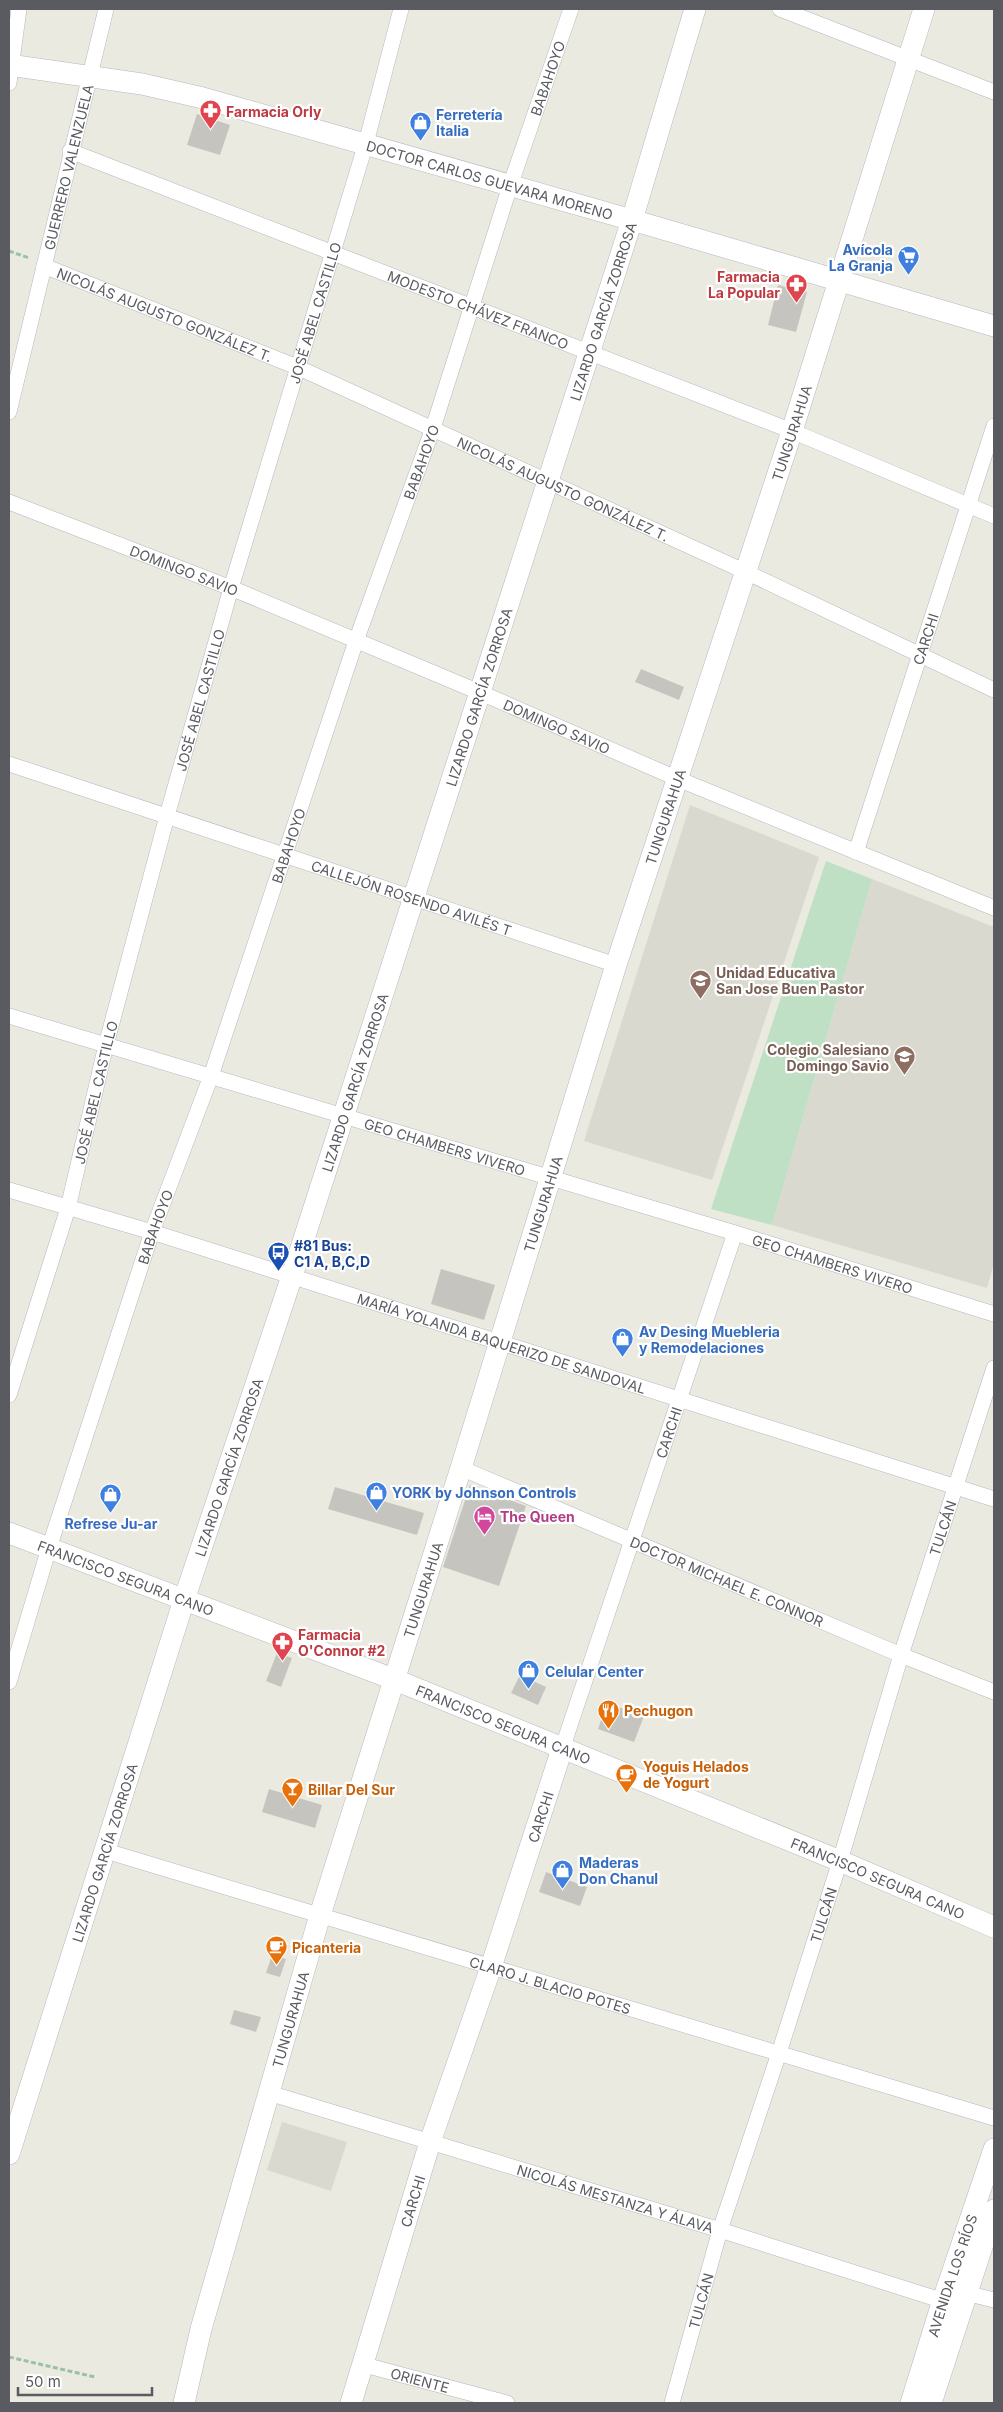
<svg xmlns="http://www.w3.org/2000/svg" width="1003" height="2412" viewBox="0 0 1003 2412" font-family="Inter,sans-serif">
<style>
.education{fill:#dad9cf}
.green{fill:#bfe0c5}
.building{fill:#c6c4be}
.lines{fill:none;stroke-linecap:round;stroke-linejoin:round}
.street-casing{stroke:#b6b7bc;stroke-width:16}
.secondary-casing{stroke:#b6b8be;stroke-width:22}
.path{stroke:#99c0ab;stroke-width:3;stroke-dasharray:5 2.5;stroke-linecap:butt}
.street{stroke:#fff;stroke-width:15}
.secondary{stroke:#fff;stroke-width:21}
.labels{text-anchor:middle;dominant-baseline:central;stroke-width:4.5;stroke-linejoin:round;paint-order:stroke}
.street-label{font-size:14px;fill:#595b60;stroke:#fff}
.health-label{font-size:14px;font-weight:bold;fill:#be3a42;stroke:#fff;text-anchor:start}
.shop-label{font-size:14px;font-weight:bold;fill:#366cbe;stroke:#fff;text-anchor:start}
.education-label{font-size:14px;font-weight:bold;fill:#785e54;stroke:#fff;text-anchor:start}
.transit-label{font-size:14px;font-weight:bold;fill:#164399;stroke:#fff;text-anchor:start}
.hotel-label{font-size:14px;font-weight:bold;fill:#b23c85;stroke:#fff;text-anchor:start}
.food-label{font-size:14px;font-weight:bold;fill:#c56008;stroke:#fff;text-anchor:start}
</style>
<rect width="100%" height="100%" fill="#ebeae1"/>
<g class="education">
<polygon points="690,805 819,857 712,1180 584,1141"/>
<polygon points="872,879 994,927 994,1263 987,1288 772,1225"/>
<polygon points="282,2122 347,2142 331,2191 267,2170"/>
</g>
<polygon class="green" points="826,861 872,879 772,1225 711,1209"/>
<g class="building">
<polygon points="197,114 230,125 220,155 187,145"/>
<polygon points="778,285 807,292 796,332 768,325"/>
<polygon points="641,669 684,687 679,700 635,682"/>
<polygon points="441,1269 495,1285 484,1320 431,1304"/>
<polygon points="470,1485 526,1506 499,1586 443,1567"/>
<polygon points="335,1487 424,1513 417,1535 328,1509"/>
<polygon points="277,1653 292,1658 281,1687 266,1681"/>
<polygon points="520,1675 546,1687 538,1705 511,1693"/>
<polygon points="607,1703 644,1716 634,1742 598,1729"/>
<polygon points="269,1789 322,1805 315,1828 262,1812"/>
<polygon points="546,1872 587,1887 580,1906 539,1892"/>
<polygon points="272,1955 286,1959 280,1977 266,1973"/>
<polygon points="234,2010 261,2017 256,2032 230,2024"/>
</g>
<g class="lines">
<defs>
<g id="street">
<polyline points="780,9 994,92"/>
<polyline points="9,83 19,9"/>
<path id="s1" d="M70,151L792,431L994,516"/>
<path id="s2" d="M44,266L297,367L746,572L994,690"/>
<path id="s3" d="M9,412L106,9"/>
<path id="s4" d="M9,502L231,588L479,692L678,779L994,908"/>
<path id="s5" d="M9,764L616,965"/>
<path id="s6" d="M856,852L994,426"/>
<path id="s7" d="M9,1016L735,1233L994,1314"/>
<path id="s8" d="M9,1190L152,1232L994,1499"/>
<path id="s9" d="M9,1395L68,1208L106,1045L167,816L231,588L366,143L401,9"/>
<path id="s10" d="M461,1468L901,1655L994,1692"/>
<path id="s11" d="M9,1682L49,1548L152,1232L211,1076L356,641L433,428L510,186L571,9"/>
<path id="s12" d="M562,1749L735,1233"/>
<path id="s13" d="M106,1851L994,2118"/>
<path id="s14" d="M269,2093L720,2230L950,2303"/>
<polyline points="957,2291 994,2300"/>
<path id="s15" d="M361,2364L507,2403"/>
<path id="s16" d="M672,2403L720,2230L779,2053L840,1861L901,1655L994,1368"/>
</g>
<g id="secondary">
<path id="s17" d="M9,65L142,84L203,98L632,220L994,326"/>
<path id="s18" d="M9,1533L393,1679L840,1861L994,1927"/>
<path id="s19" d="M9,2154L184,1600L292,1276L632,220L695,9"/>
<path id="s20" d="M184,2403L201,2329L320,1915L461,1468L616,965L792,431L924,9"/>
<path id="s21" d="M351,2403L430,2142L491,1967L562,1749"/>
<path id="s22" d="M911,2403L943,2300L994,2149"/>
<polyline points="931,2403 994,2210"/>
</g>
</defs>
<use href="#street" class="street-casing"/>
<use href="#secondary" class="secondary-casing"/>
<g class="path">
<polyline points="9,251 29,258"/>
<polyline points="9,2357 95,2377"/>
</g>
<use href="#street" class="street"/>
<use href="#secondary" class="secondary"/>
</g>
<defs>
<symbol id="pharmacy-pin" viewBox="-11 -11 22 30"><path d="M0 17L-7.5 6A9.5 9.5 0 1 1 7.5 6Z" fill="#e0444e" stroke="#fff"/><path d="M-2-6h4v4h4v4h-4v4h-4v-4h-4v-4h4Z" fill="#fff"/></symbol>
<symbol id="shop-pin" viewBox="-11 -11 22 30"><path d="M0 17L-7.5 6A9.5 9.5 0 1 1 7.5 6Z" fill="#3f7fe0" stroke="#fff"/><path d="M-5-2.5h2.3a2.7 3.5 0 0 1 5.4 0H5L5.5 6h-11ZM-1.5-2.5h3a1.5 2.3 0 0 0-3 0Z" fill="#fff"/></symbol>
<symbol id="supermarket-pin" viewBox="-11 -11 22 30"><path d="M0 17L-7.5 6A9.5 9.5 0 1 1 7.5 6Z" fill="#3f7fe0" stroke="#fff"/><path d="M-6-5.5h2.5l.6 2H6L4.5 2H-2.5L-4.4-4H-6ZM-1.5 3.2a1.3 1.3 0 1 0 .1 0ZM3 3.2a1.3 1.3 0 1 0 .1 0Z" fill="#fff"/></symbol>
<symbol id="school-pin" viewBox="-11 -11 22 30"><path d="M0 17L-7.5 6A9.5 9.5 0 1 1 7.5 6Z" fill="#8d6e63" stroke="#fff"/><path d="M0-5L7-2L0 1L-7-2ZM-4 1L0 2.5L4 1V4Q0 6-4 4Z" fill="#fff"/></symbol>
<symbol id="bus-pin" viewBox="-11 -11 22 30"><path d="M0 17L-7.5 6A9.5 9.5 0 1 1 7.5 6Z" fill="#1a4fb4" stroke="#fff"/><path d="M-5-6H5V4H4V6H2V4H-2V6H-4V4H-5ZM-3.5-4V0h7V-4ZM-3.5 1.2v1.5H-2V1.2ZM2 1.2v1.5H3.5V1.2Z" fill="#fff"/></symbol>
<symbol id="hotel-pin" viewBox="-11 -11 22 30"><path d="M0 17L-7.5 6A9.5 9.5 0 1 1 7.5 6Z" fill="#d1479c" stroke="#fff"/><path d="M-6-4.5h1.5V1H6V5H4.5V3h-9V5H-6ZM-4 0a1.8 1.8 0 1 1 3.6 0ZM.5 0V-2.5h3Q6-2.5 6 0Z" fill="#fff"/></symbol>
<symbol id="restaurant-pin" viewBox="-11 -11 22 30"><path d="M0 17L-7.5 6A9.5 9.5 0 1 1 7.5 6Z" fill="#e8710a" stroke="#fff"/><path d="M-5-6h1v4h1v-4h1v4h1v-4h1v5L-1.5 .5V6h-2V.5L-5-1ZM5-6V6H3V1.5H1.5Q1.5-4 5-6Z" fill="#fff"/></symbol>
<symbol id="cafe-pin" viewBox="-11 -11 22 30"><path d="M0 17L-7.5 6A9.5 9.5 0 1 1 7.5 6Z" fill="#e8710a" stroke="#fff"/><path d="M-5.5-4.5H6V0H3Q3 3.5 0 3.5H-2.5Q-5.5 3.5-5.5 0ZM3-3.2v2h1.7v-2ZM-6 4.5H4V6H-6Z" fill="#fff"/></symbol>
<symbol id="bar-pin" viewBox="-11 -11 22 30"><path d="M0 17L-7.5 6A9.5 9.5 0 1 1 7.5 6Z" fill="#e8710a" stroke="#fff"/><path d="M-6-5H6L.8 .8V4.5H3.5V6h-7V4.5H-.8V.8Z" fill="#fff"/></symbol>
</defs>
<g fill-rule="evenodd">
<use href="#pharmacy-pin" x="198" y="98" width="25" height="34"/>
<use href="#shop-pin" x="408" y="110" width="25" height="34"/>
<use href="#supermarket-pin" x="896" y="244" width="25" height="34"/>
<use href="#pharmacy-pin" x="784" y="272" width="25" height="34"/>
<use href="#school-pin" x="688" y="968" width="25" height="34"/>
<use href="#school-pin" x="892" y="1044" width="25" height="34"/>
<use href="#bus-pin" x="266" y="1240" width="25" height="34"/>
<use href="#shop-pin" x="610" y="1326" width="25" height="34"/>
<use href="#shop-pin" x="364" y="1480" width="25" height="34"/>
<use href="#shop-pin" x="98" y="1482" width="25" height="34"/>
<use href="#hotel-pin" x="472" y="1504" width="25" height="34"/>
<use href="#pharmacy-pin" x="270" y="1630" width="25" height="34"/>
<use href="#shop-pin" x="516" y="1658" width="25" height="34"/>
<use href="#restaurant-pin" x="596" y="1698" width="25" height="34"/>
<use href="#cafe-pin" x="614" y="1762" width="25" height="34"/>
<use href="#bar-pin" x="280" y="1776" width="25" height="34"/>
<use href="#shop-pin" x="550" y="1858" width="25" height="34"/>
<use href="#cafe-pin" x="264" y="1934" width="25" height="34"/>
</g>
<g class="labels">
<g class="street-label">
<text stroke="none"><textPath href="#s11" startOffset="1692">BABAHOYO</textPath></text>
<text stroke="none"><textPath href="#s3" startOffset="252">GUERRERO VALENZUELA</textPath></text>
<text stroke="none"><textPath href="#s17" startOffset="495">DOCTOR CARLOS GUEVARA MORENO</textPath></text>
<text stroke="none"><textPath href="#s1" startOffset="438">MODESTO CHÁVEZ FRANCO</textPath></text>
<text stroke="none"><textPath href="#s19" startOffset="1936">LIZARDO GARCÍA ZORROSA</textPath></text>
<text stroke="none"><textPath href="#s9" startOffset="1125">JOSÉ ABEL CASTILLO</textPath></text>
<text stroke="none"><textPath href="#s2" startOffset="130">NICOLÁS AUGUSTO GONZÁLEZ T.</textPath></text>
<text stroke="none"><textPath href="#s20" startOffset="2062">TUNGURAHUA</textPath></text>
<text stroke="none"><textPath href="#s11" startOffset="1288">BABAHOYO</textPath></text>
<text stroke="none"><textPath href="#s2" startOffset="565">NICOLÁS AUGUSTO GONZÁLEZ T.</textPath></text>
<text stroke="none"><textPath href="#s4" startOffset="188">DOMINGO SAVIO</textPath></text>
<text stroke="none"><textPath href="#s6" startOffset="224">CARCHI</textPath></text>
<text stroke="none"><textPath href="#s19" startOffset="1531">LIZARDO GARCÍA ZORROSA</textPath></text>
<text stroke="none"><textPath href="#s9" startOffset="721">JOSÉ ABEL CASTILLO</textPath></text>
<text stroke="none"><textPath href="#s4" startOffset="592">DOMINGO SAVIO</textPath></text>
<text stroke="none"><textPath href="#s20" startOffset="1658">TUNGURAHUA</textPath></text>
<text stroke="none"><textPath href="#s11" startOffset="882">BABAHOYO</textPath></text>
<text stroke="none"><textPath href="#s5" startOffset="424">CALLEJÓN ROSENDO AVILÉS T</textPath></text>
<text stroke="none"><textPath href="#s19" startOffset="1126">LIZARDO GARCÍA ZORROSA</textPath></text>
<text stroke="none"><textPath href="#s9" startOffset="315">JOSÉ ABEL CASTILLO</textPath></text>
<text stroke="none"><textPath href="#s7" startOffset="455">GEO CHAMBERS VIVERO</textPath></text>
<text stroke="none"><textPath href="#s20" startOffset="1252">TUNGURAHUA</textPath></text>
<text stroke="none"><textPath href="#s11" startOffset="478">BABAHOYO</textPath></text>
<text stroke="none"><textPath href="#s7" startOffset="860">GEO CHAMBERS VIVERO</textPath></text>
<text stroke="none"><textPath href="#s8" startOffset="516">MARÍA YOLANDA BAQUERIZO DE SANDOVAL</textPath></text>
<text stroke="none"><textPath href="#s12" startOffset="334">CARCHI</textPath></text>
<text stroke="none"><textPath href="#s19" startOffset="721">LIZARDO GARCÍA ZORROSA</textPath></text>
<text stroke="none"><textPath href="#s16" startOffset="916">TULCÁN</textPath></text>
<text stroke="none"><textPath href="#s18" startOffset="125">FRANCISCO SEGURA CANO</textPath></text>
<text stroke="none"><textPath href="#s10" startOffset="289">DOCTOR MICHAEL E. CONNOR</textPath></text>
<text stroke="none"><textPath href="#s20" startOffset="848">TUNGURAHUA</textPath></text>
<text stroke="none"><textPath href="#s18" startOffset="530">FRANCISCO SEGURA CANO</textPath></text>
<text stroke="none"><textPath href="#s21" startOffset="616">CARCHI</textPath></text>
<text stroke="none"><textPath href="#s19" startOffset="316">LIZARDO GARCÍA ZORROSA</textPath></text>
<text stroke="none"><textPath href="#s18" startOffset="935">FRANCISCO SEGURA CANO</textPath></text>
<text stroke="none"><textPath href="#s16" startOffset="511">TULCÁN</textPath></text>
<text stroke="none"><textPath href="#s13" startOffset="464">CLARO J. BLACIO POTES</textPath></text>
<text stroke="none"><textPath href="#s20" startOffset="398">TUNGURAHUA</textPath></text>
<text stroke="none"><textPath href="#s14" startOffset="362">NICOLÁS MESTANZA Y ÁLAVA</textPath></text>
<text stroke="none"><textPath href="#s21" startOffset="211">CARCHI</textPath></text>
<text stroke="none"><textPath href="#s22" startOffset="134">AVENIDA LOS RÍOS</textPath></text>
<text stroke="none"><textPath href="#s16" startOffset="106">TULCÁN</textPath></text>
<text stroke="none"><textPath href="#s15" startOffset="61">ORIENTE</textPath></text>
</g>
<g class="health-label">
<text x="226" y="111">Farmacia Orly</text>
<text x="780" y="276" text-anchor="end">Farmacia<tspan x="780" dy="16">La Popular</tspan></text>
<text x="298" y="1634">Farmacia<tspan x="298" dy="16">O'Connor #2</tspan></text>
</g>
<g class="shop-label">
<text x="436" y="114">Ferretería<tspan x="436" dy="16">Italia</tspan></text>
<text x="893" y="249" text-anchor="end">Avícola<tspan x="893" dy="16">La Granja</tspan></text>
<text x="639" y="1331">Av Desing Muebleria<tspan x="639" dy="16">y Remodelaciones</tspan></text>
<text x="392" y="1492">YORK by Johnson Controls</text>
<text x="111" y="1523" text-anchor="middle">Refrese Ju-ar</text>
<text x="545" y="1671">Celular Center</text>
<text x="579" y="1862">Maderas<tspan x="579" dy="16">Don Chanul</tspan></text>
</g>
<g class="education-label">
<text x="716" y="972">Unidad Educativa<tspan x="716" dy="16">San Jose Buen Pastor</tspan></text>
<text x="889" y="1049" text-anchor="end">Colegio Salesiano<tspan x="889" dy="16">Domingo Savio</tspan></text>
</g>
<g class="transit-label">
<text x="294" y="1245">#81 Bus:<tspan x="294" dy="16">C1 A, B,C,D</tspan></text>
</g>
<g class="hotel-label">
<text x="500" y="1516">The Queen</text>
</g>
<g class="food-label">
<text x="624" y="1710">Pechugon</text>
<text x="643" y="1766">Yoguis Helados<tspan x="643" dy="16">de Yogurt</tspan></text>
<text x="308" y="1789">Billar Del Sur</text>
<text x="292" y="1947">Picanteria</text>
</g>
</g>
<rect width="1003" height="2412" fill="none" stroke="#595b60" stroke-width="20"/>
<path d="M18 2387v8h134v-8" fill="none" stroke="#595b60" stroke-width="2.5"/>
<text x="25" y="2387" font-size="15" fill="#595b60" stroke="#ffffff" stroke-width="4" paint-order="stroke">50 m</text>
</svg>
